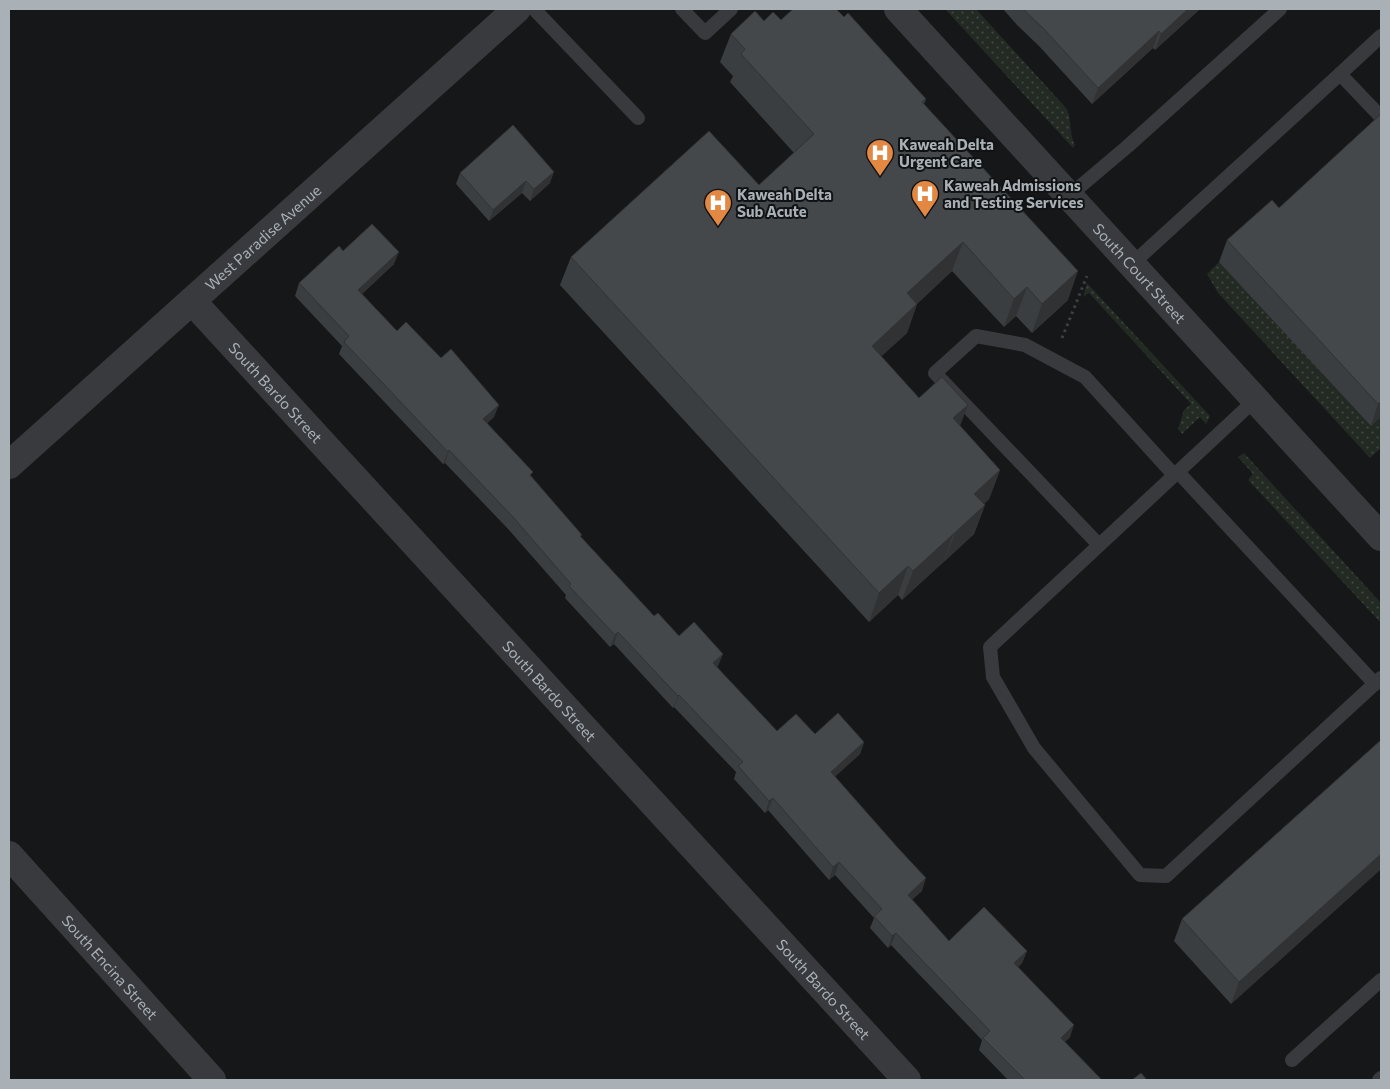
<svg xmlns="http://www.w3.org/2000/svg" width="1390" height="1089" viewBox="0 0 1390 1089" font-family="Commissioner,sans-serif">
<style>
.grass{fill:url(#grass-dots)}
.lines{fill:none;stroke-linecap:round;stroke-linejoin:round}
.path{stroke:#3e4144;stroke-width:3;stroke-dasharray:2.5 4;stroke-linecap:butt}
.service{stroke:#383a3d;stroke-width:14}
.minor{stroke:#383a3d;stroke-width:28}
.tertiary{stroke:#383a3d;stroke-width:28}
.wall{fill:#3b3e40}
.shaded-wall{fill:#303234}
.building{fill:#45484b;stroke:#303234}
.labels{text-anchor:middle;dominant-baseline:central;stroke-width:4;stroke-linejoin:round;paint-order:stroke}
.poi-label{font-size:15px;font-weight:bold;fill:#a9b1b7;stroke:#111213;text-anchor:start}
.street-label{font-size:15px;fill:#a9b1b7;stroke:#111213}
</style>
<defs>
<pattern id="grass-dots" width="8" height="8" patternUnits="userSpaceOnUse" patternTransform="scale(1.25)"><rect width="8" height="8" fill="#232a23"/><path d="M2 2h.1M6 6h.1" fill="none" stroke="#404641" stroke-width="1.8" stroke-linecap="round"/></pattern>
</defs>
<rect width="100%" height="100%" fill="#161718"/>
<g class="grass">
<path d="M945,9H976L1067,109C1072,121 1069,134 1075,145L1073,148Z"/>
<polygon points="1219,262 1381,415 1381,448 1370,458 1218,293 1207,274"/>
<polygon points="1087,283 1210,416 1206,424 1200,417 1182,434 1178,429 1184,410 1191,404 1089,293 1083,297"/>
<polygon points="1244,453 1381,603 1381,623 1248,480 1253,474 1238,457"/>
</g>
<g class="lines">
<polyline class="path" points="1062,338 1087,276"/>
<g class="service">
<polyline points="534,9 638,118"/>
<polyline points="682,9 705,33 731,9"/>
<polyline points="1340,74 1381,36"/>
<polyline points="1070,195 1128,146 1280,9"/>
<polyline points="1132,264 1340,74 1381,117"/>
<polyline points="1256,399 990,647 993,677 1034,748 1140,875 1166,876 1381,678"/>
<polyline points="1178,472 1375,684"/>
<polyline points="1099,545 935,373 976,336 1025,345 1085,377 1174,475"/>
<polyline points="1292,1060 1381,980"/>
<polyline points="1379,1080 1381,1078"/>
</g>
<g class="minor">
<path id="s1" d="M192,301L907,1080"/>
<path id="s2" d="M9,465L517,9"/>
<path id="s3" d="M9,855L212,1080"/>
</g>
<path class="tertiary" id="s4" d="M898,9L1381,537"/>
</g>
<g class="wall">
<polygon points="1003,9 1200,9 1155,50 1153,48 1092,104 1039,46 1017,25"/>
<polygon points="844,17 926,99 924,104 1068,300 1032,333 1016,316 1004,327 952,271 917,304 907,333 881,356 919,398 960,426 1000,470 989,499 984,504 985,505 974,534 902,600 898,595 869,622 560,285 571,257 759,185 794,153 730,82 733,76 720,62 731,34 764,21"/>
<polygon points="1381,115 1381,416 1371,426 1219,262 1227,240 1279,208"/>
<polygon points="460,173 550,183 530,201 522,193 489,221 456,184"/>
<polygon points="343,251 394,264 362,294 397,331 494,417 487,423 581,537 654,616 679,636 723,654 717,667 777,731 815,734 864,742 860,754 835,776 922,891 912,899 949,941 1027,951 1022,963 1018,967 1070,1037 1065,1042 1102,1080 1008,1080 979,1050 982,1040 891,945 888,948 870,928 874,918 835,875 829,880 768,810 765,813 734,779 736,772 674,707 673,708 614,644 610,647 565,598 566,595 509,530 445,463 443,464 339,354 342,346 295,296 299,283"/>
<polygon points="1381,740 1381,869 1231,1004 1174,941 1182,919"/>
</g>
<g class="shaded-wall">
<polygon points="1188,9 1200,9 1155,50 1161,34"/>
<polygon points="1159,31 1153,48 1092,104 1098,88"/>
<polygon points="554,172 550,183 530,201 534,189"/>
<polygon points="526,181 522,193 489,221 493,210"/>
<polygon points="963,242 952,271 897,322 907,293"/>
<polygon points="399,252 394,264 353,302 358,290"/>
<polygon points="1078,271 1068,300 1032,333 1042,304"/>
<polygon points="1027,287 1016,316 1004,327 1014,299"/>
<polygon points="917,304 907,333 861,375 872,346"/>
<polygon points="1381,401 1381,416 1371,426 1378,404"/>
<polygon points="499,405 494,417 479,431 483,419"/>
<polygon points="968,405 957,434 953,418"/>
<polygon points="449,450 445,463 443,464 448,452"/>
<polygon points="1000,470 989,499 963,522 974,494"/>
<polygon points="985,505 974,534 944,562 955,533"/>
<polygon points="954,532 944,561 902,600 913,571"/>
<polygon points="908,566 898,595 869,622 879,593"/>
<polygon points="618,632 614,644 610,647 615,635"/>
<polygon points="723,654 718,666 709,675 713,663"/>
<polygon points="679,695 674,707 673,708 678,696"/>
<polygon points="864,742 860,754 827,784 831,772"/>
<polygon points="773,798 768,810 765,813 769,801"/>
<polygon points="1381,854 1381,869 1231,1004 1239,982"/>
<polygon points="839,862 835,875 829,880 833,867"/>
<polygon points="926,878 922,891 904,907 908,895"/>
<polygon points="896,933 891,945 888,948 892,936"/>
<polygon points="1027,951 1022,963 1010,975 1014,963"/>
<polygon points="1074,1025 1070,1037 1056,1050 1061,1038"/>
</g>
<g class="building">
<polygon points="793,9 836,9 844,17 848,13 926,99 922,102 1078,271 1042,304 1027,287 1014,299 963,242 907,293 917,304 872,346 919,398 942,377 968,405 953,418 1000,470 974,494 985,505 913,571 908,566 879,593 571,257 709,131 759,185 814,134 741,54 745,49 731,34 755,11 764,21 773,12 781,20"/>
<polygon points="1023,9 1188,9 1161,34 1159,31 1098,88 1045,30"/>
<polygon points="1381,114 1381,401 1378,404 1227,240 1272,200 1279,208"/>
<polygon points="513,125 554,172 534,189 526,181 493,210 460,173"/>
<polygon points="372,224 399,252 358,290 397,331 406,322 441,358 451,349 499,405 483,419 533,472 530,475 582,535 580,536 654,616 658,613 679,636 694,622 723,654 713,663 777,731 796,714 815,734 838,713 864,742 831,772 898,848 926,878 908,895 949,941 984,907 1027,951 1014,963 1074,1025 1061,1038 1102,1080 1025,1080 983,1038 990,1031 896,933 892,936 874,916 882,909 839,862 833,867 773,798 769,801 738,766 743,762 679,695 678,696 618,632 615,635 569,586 571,584 513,517 449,450 448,452 344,342 349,336 299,283 339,246 343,251"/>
<polygon points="1381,740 1381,854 1239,982 1182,919"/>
<polygon points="1141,1073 1147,1080 1132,1080"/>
</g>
<defs>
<symbol id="hospital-pin" viewBox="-11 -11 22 30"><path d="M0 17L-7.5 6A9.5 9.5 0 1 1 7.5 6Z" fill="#e38843" stroke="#111213"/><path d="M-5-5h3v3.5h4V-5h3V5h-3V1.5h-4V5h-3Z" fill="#fff"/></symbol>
</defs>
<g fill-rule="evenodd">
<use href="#hospital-pin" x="864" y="137" width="32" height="43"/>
<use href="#hospital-pin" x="909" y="178" width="32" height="43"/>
<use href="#hospital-pin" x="702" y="187" width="32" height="43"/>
</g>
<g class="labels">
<g class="poi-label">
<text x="899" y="144">Kaweah Delta<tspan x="899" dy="17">Urgent Care</tspan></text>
<text x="944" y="185">Kaweah Admissions<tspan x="944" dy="17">and Testing Services</tspan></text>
<text x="737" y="194">Kaweah Delta<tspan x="737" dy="17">Sub Acute</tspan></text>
</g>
<g class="street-label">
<text stroke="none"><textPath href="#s2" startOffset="341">West Paradise Avenue</textPath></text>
<text stroke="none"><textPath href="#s4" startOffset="358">South Court Street</textPath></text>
<text stroke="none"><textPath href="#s1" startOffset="124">South Bardo Street</textPath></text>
<text stroke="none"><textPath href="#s1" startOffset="529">South Bardo Street</textPath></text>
<text stroke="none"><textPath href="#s3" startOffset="151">South Encina Street</textPath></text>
<text stroke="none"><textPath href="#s1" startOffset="934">South Bardo Street</textPath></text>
</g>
</g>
<rect width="1390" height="1089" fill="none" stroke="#a9b1b7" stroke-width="20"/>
</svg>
